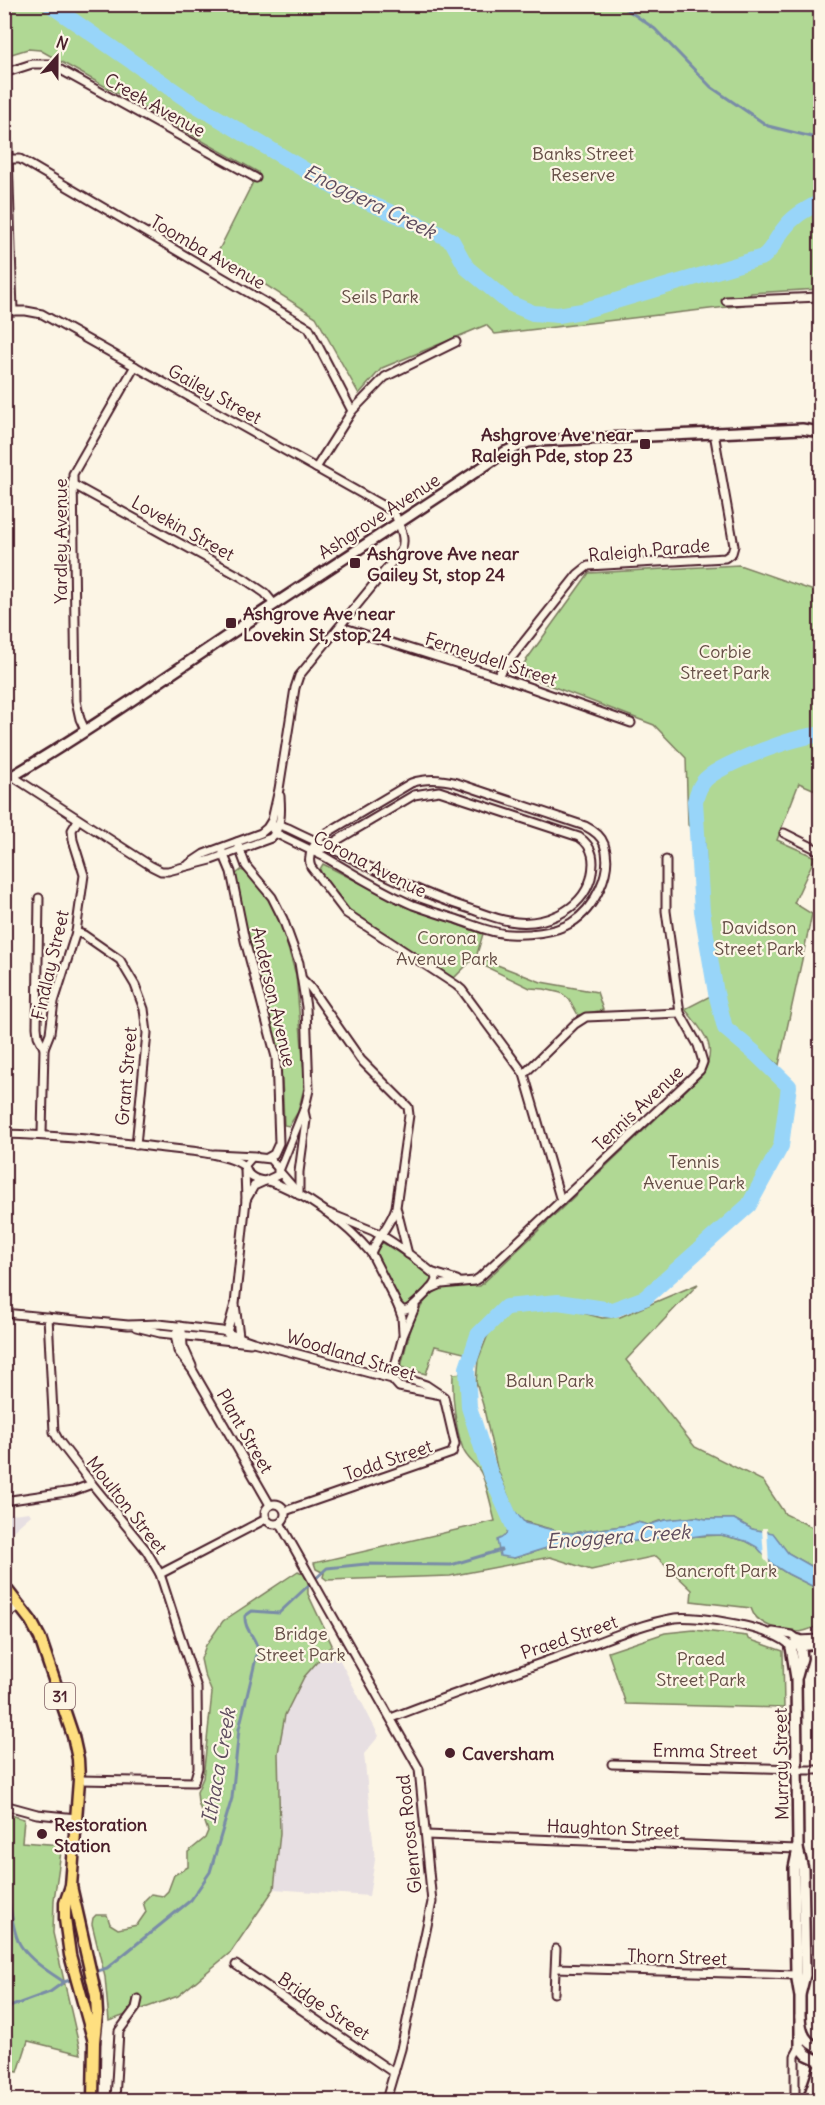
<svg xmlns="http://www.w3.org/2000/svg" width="825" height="2105" viewBox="0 0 825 2105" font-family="Delius,sans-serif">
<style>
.built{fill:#e7dfe2}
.green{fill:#b0d894;stroke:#7d7c60;stroke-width:1.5}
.water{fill:#98d5f9;stroke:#798ca7;stroke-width:1.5}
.pier{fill:#fcf5e5}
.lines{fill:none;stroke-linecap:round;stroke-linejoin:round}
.stream{stroke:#798ca7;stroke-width:3}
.river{stroke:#98d5f9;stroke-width:16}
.street-casing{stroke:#4a1f2b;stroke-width:11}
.secondary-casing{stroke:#4a1f2b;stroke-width:14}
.primary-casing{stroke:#4a1f2b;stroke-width:15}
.street{stroke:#fcf5e5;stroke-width:7}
.secondary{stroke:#fcf5e5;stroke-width:9}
.primary{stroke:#fedf80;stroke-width:10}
.poi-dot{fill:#4a1f2b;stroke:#fcf5e5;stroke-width:2}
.labels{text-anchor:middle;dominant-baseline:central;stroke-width:4.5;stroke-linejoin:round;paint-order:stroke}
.shield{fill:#fcf5e5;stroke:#7f5f63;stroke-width:1.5}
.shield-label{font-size:16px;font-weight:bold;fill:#4a1f2b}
.street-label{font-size:18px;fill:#4a1f2b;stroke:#fcf5e5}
.park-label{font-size:18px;fill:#644d45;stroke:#fcf5e5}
.poi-label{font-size:18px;font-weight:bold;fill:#4a1f2b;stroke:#fcf5e5;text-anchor:start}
.water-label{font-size:20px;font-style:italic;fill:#5e4c5e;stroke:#fcf5e5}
</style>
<rect width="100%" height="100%" fill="#fcf5e5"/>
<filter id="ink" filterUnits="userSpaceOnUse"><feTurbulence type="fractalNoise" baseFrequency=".0167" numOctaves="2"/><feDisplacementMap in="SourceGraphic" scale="12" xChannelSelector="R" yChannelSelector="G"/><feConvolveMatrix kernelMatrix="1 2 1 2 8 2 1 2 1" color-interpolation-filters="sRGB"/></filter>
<g filter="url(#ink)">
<g class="built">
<polygon points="29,1512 31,1515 5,1538 5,1515"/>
<polygon points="332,1645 379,1736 364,1754 375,1860 369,1896 274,1889 280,1833 278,1753 285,1715 304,1677"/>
</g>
<g class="green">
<polygon points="5,5 820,5 820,289 751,293 744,305 495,334 486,325 382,368 359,394 316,317 217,254 258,172 40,50 28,49 5,56"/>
<polygon points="739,565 820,593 820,792 799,783 777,840 815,857 794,903 812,914 779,1065 726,1022 708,916 705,843 688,825 686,758 654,725 517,673 589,573"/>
<polygon points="323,864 405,906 483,934 477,954 482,959 541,982 597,992 603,1010 578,1015 569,999 561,993 544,989 530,988 472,960 453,979 351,912 340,902 321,873 320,869"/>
<path d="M241,870L246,872L269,897L278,914L296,975L305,1084L298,1112L289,1126L284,1125C283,1100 283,1075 277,1050C264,992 240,934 236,874Z"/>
<path d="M716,993L725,1028L756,1054L789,1086L781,1146L749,1205L645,1298L612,1310L558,1302L506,1307L478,1335L467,1368L464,1353L435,1346L426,1374L401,1367C408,1340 414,1296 446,1287C456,1284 469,1286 480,1286L703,1074C719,1045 703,1032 685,1009Z"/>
<path d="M383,1243L422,1267L432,1276C432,1286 415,1303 406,1307L401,1304L377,1255L376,1248Z"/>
<polygon points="698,1284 626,1360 695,1447 763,1481 785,1514 820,1531 820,1571 788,1553 774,1535 752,1529 734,1519 706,1519 696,1517 659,1521 648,1525 637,1522 629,1525 573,1533 561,1532 522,1521 515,1513 497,1468 483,1405 476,1382 478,1360 487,1337 496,1322 511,1311 564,1308 602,1318 620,1317"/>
<path d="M464,1373L465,1402L474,1432L486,1470L508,1522V1531L503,1538L514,1558L556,1545H605L659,1538L721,1535L746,1541L757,1547L772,1564L788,1574L820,1590V1625C813,1628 805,1632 797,1632C781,1632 755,1624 751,1608L691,1601L692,1590L656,1556L591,1570L550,1557L450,1576L327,1580L323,1577L324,1573L316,1569L314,1563L495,1521C491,1507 487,1483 480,1471C475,1463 466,1458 463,1449C455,1427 452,1396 453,1374Z"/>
<polygon points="298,1571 304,1574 308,1582 308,1594 332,1645 304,1677 285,1715 278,1753 280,1833 274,1889 231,1952 178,1996 109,2021 105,1977 92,1924 93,1918 96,1915 107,1915 110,1924 118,1929 137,1925 146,1912 143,1902 151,1894 163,1896 168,1891 174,1875 188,1867 188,1852 205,1838 208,1831 198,1802 197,1792 203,1778 212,1693 204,1673 201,1659 206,1645 223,1621"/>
<polygon points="694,1630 747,1636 748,1639 783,1651 784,1708 626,1704 608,1652 665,1633"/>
<polygon points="4,1813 24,1819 22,1842 62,1845 54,1900 53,1933 81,2054 28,2041 18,2072 5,2069"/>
</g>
<path class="water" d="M513,1509L525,1523L561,1532L573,1533L629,1525L637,1522L648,1525L665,1520L696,1517L706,1519H734L752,1529L773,1533L788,1553L820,1571V1590L788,1574L772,1564L757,1547L746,1541L721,1535H705L684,1538H659L605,1545H556L514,1558L500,1556L497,1540C512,1535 509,1524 504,1511Z"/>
<polygon class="pier" points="762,1528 767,1528 769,1565 764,1559"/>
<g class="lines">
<g class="stream">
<polyline points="619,4 655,29 711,87 768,126 820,139"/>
<path d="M4,1835C10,1845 7,1860 7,1872C7,1888 12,1933 21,1946C31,1961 49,1972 64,1982L107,1968L191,1900L210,1872L232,1798L239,1729L258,1650C256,1637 244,1630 245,1616L252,1611L279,1613L327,1568L366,1564L451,1565L501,1550"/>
<polyline points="4,2012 12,2006 50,1992 64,1982"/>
</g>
<g class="river">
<path d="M49,4L186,99L335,188L438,233L452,241L467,268L509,303L533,313L558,315L582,311L763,257C773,249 775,240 783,230C793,216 805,210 820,202"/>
<path d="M515,1529L490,1473L469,1407L467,1368L478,1335L506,1307L558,1302L612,1310L645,1298L749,1205L781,1146L789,1086L756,1054L725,1028L716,993L702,911L695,801C697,794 699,786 705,780C718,765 800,734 820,735"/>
</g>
<defs>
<g id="street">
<polyline points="4,73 32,64 50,64 256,178"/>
<polyline points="4,85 6,90 13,311"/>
<polyline points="10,159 20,159 309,328 352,411"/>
<polyline points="726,301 820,297"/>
<path d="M4,311H26L42,314L394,512C399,525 407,538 401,551L299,676L295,688L279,789L272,820L267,828L261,833L204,854L189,864"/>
<polyline points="316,468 352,411 385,377 456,342"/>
<polyline points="72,484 243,578 265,593 274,604"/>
<polyline points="341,627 497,676 631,723"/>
<polyline points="497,676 578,574 588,566 725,558 732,553 734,546 714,433"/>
<polyline points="85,730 80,719 76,701 73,474 135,366"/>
<path d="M12,776L151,866L161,871H168L211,860L271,838C282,828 281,810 280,796"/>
<path d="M270,825L275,833L325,857C354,874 382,892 413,905C427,910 442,915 456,919C473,925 491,933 509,934C528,935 554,933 571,923C594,909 614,871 604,844C601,835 593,830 585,826L457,783C442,779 426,778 411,783L325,834C315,841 306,855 311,867L346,913L456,985L462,990L524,1074L561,1201"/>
<path d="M270,825C277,824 281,825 288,828C304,836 320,843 335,850C379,872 422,894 470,909C482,913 496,919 509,921C542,927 581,912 591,878C595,861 594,847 579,837L439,791L414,795L324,848L312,851"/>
<polyline points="784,833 820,851"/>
<polyline points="237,842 246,866 272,897 283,919 299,963 306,1007 309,1090 305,1107 279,1171"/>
<polyline points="223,853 231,872 245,941 276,1057 279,1143 274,1154 267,1158"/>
<polyline points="39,898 37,1027 38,1036 44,1048"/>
<polyline points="76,932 84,935 120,960 135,985 144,1009 147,1033 136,1145"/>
<path d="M302,979L310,987L361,1060L408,1107L409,1115L396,1207C391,1224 378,1236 371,1253L398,1306C401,1308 402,1311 406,1310C410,1310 432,1288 434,1284C437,1279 436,1278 434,1274C415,1259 395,1242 373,1231L326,1212"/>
<polyline points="524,1074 575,1024 586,1017 680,1013"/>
<path d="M4,1134C56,1135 105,1141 156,1147C178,1150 229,1152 245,1167"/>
<polyline points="42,1134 44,1048 50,1033 54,1002 76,932 84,875 73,840 72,830 78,820"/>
<polyline points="215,1154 255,1156"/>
<path d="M252,1157L270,1159L278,1168V1175L265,1181C255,1180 246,1176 245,1165Z"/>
<polyline points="245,1170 246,1200"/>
<polyline points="279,1171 299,1194"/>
<path d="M268,1181C304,1192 347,1224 371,1253"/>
<polyline points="299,1195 299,1172 306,1120 304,1111"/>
<polyline points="817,1208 820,1202"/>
<polyline points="397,1210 408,1254"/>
<polyline points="434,1273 457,1280"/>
<polyline points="430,1289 442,1284 474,1281 479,1278 700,1070 703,1062 698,1045 680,1013 666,911 666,860"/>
<polyline points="235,1304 239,1336 231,1341 227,1332 235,1304 246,1200 254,1186 265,1181"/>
<polyline points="398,1306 402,1317 403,1333"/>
<polyline points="4,1313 128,1325 159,1324 222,1331 253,1342 392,1379 399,1387 441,1395"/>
<polyline points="48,1317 54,1432 59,1441 92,1484 146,1550 160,1574 197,1688 198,1768 194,1782 79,1780"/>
<polyline points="180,1326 175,1334 178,1351 193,1371 270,1505"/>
<polyline points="136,1327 160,1333 250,1343"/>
<polyline points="182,1331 183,1346 192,1366"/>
<polyline points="392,1377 403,1336 415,1307"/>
<polyline points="4,1501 73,1491 92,1484"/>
<circle cx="275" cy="1514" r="10"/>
<polyline points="285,1511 452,1453 455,1444 444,1397 426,1385 393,1374"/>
<polyline points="280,1523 419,1769 432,1902 401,2049 386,2100"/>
<polyline points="160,1574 266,1519"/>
<polyline points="4,1617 19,1605"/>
<polyline points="773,1632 792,1635 799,1640 820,1639"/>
<polyline points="801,1647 814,1645 820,1641"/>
<path d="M391,1718C449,1695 508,1675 566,1654C599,1642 642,1623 675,1618C697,1615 779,1628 791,1647"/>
<polyline points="612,1764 798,1769"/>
<polyline points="797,1770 820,1770"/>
<polyline points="4,1805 37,1814 76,1818"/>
<polyline points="426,1835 798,1849"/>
<polyline points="236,1965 394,2073"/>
<polyline points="556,1968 796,1975"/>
<polyline points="554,1993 556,1949"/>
<polyline points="795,2098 795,2056 800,2047"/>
<polyline points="115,2100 119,2031 136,2008 138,1999"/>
</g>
<g id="secondary">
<path d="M4,781C88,732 167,676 248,622C333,565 420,510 505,452L528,442L538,441L802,429L820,432"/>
<polyline points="791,1647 796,1678 798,1849 794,1868 796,1973 800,1997 800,2017"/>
<polyline points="791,1647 799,1640 800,1641 802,1658 797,1676"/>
<polyline points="798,1849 803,1869 805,1975 800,1995"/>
<path d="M820,2048C805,2043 801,2033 800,2017V2047L807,2055L820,2061"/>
<polyline points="808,2100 820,2065"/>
</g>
<g id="primary">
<polyline points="4,1586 31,1621 40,1638 73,1736 78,1759 79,1780 71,1886 65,1903 65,1919 70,1955 94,2042"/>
<polyline points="71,1886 96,1996 97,2014 94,2042 93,2100"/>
</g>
</defs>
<use href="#street" class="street-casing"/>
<use href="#secondary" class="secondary-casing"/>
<use href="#primary" class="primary-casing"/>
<use href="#street" class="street"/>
<use href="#secondary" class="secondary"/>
<use href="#primary" class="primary"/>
</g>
</g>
<g class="poi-dot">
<rect x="639" y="438" width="12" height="12" rx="3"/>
<rect x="349" y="557" width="12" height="12" rx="3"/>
<rect x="225" y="617" width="12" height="12" rx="3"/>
<circle cx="450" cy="1753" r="6"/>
<circle cx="42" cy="1834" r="6"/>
</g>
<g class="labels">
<rect class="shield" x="45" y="1683" width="30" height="26" rx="4.5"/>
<g class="shield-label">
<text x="60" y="1696">31</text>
</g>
<g class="street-label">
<text transform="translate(155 105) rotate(29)">Creek Avenue</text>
<text transform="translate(208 252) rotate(30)">Toomba Avenue</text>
<text transform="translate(215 394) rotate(29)">Gailey Street</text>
<text transform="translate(379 516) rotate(-33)">Ashgrove Avenue</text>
<text transform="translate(183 528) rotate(29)">Lovekin Street</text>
<text transform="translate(60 541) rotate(-90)">Yardley Avenue</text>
<text transform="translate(649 550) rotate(-5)">Raleigh Parade</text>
<text transform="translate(491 659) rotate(18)">Ferneydell Street</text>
<text transform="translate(370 864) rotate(27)">Corona Avenue</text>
<text transform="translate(50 965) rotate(-77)">Findlay Street</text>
<text transform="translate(274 997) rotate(77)">Anderson Avenue</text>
<text transform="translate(126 1076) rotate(-85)">Grant Street</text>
<text transform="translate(638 1108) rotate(-43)">Tennis Avenue</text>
<text transform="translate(351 1355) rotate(17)">Woodland Street</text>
<text transform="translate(245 1431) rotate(60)">Plant Street</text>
<text transform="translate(388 1460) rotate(-19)">Todd Street</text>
<text transform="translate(127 1505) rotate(52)">Moulton Street</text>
<text transform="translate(569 1637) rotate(-19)">Praed Street</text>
<text transform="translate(705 1751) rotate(1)">Emma Street</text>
<text transform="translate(781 1764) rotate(-91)">Murray Street</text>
<text transform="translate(613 1828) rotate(2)">Haughton Street</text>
<text transform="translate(409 1834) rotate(-96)">Glenrosa Road</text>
<text transform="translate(677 1957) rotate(2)">Thorn Street</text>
<text transform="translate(324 2006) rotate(34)">Bridge Street</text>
</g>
<g class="park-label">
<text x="583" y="153">Banks Street<tspan x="583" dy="21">Reserve</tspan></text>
<text x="380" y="296">Seils Park</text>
<text x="725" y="651">Corbie<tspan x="725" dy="21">Street Park</tspan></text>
<text x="759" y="927">Davidson<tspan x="759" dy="21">Street Park</tspan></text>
<text x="447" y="937">Corona<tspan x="447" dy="21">Avenue Park</tspan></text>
<text x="694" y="1161">Tennis<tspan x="694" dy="21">Avenue Park</tspan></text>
<text x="550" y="1380">Balun Park</text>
<text x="721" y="1570">Bancroft Park</text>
<text x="301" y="1633">Bridge<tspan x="301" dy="21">Street Park</tspan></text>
<text x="701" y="1658">Praed<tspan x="701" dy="21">Street Park</tspan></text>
</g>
<g class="poi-label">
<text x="633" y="434" text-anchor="end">Ashgrove Ave near<tspan x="633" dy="21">Raleigh Pde, stop 23</tspan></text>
<text x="367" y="553">Ashgrove Ave near<tspan x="367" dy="21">Gailey St, stop 24</tspan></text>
<text x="243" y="613">Ashgrove Ave near<tspan x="243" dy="21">Lovekin St, stop 24</tspan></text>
<text x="462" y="1753">Caversham</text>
<text x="54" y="1824">Restoration<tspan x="54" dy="21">Station</tspan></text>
</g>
<g class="water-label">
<text transform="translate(370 201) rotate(26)">Enoggera Creek</text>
<text transform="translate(618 1536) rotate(-4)">Enoggera Creek</text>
<text transform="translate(218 1766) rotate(-80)">Ithaca Creek</text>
</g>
</g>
<rect width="825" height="2105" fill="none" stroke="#fcf5e5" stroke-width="24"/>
<rect x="12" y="12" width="801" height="2081" fill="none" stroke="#4a1f2b" stroke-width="2" filter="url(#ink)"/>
<g transform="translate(57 57) rotate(21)" stroke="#fcf5e5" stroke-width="4.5" paint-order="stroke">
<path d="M0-4.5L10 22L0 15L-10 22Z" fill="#4a1f2b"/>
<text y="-9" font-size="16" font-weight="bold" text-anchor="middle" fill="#4a1f2b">N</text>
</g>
</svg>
